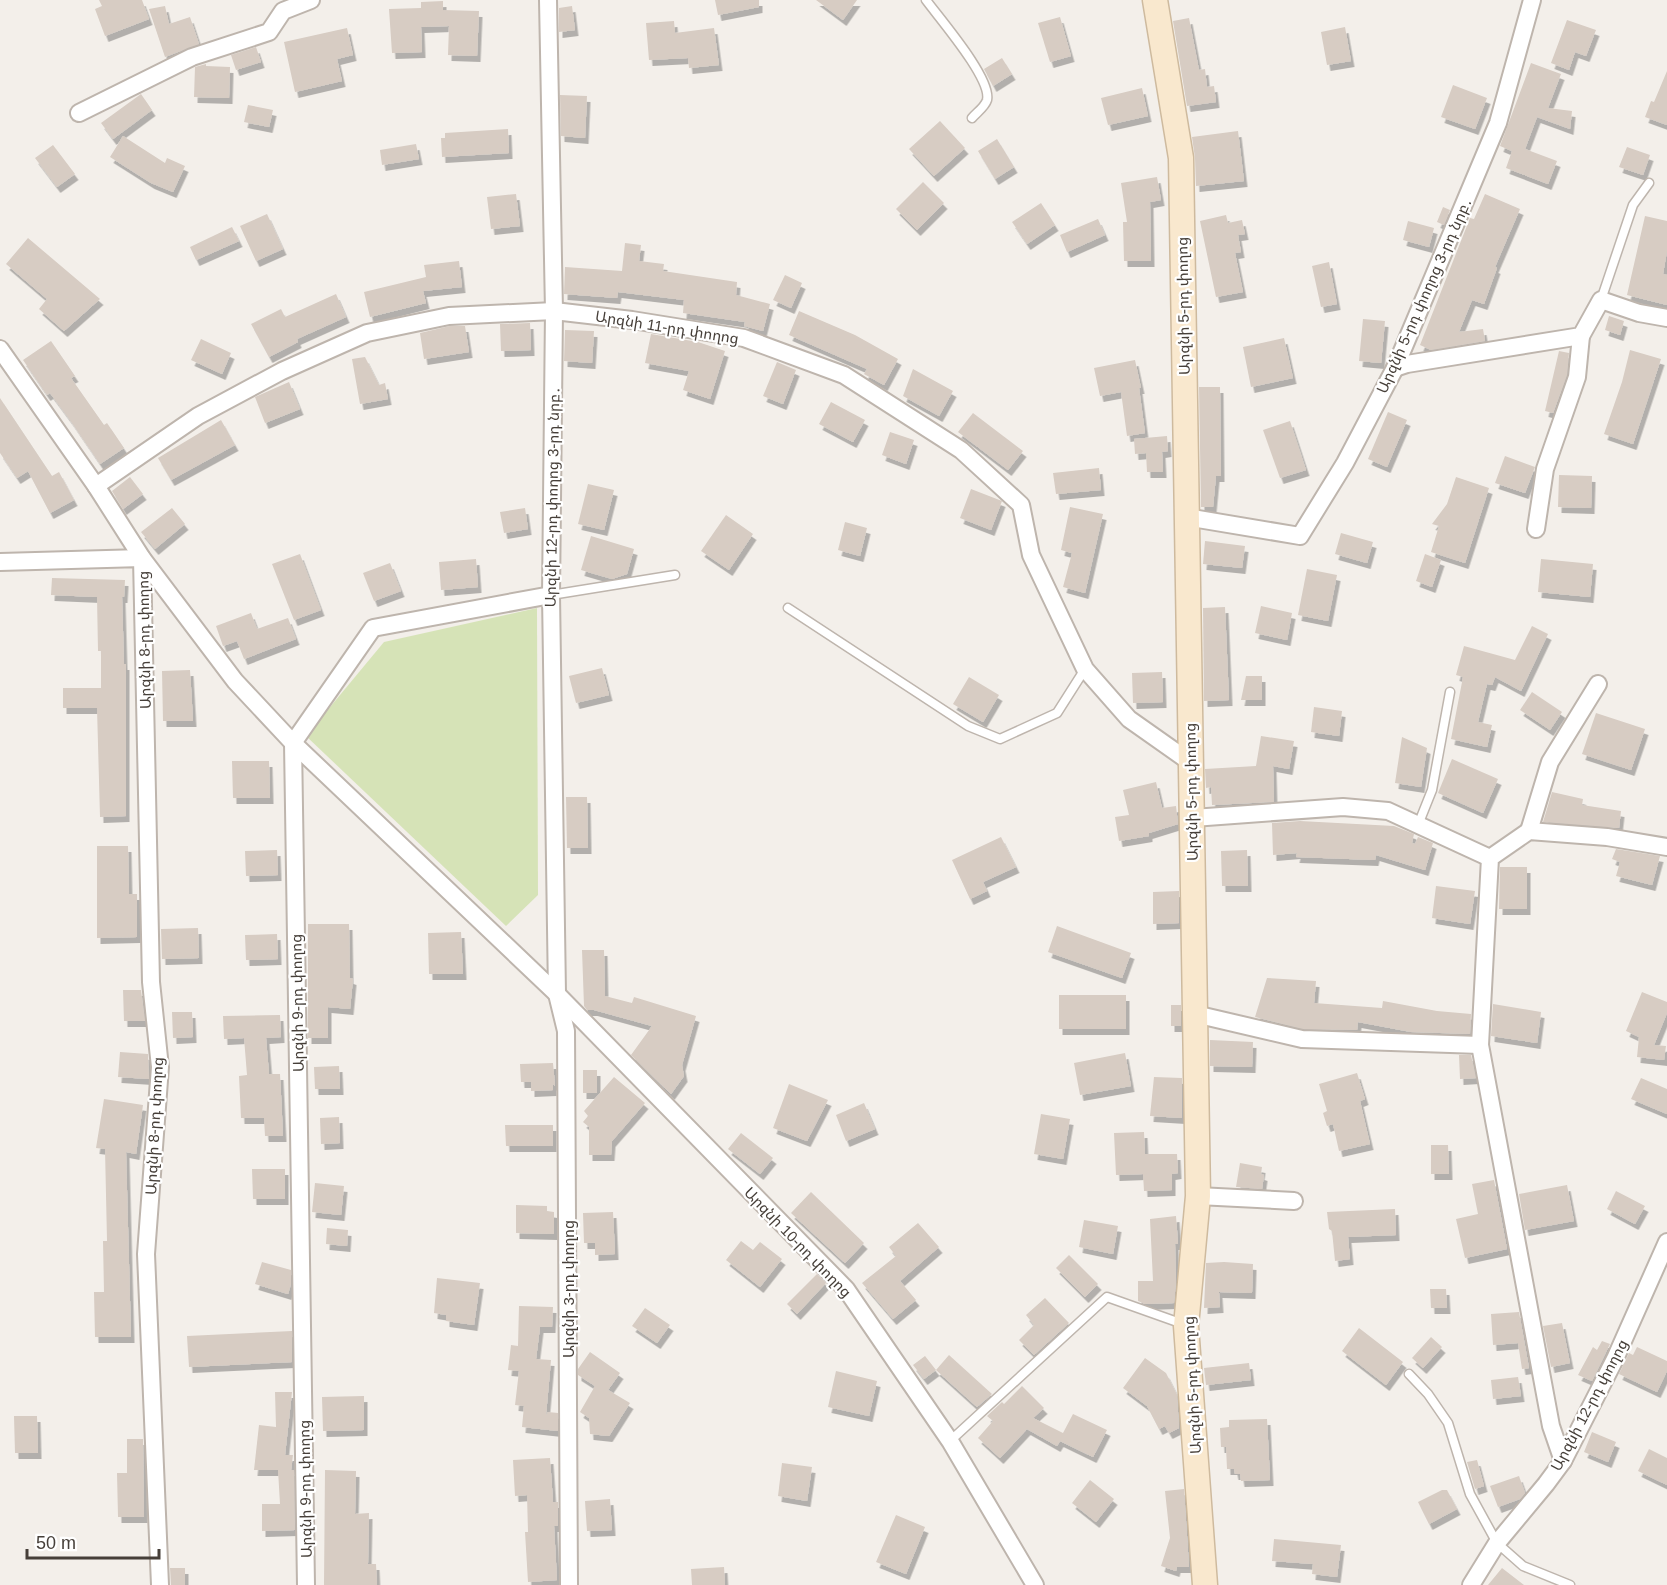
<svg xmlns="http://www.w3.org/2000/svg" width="1667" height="1585" viewBox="0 0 1667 1585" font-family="Arial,'Noto Sans Armenian',sans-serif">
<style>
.green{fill:#d6e3b7}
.building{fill:#d7ccc3;filter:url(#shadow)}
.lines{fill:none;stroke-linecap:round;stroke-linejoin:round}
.lane-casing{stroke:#beb5ad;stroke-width:11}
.street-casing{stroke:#beb5ad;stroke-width:20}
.secondary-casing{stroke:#ceba9e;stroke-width:27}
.lane{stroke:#fff;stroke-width:8}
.street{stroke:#fff;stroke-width:16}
.secondary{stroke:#f9e8ce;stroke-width:24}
.labels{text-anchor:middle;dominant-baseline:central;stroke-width:4.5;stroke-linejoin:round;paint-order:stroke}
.street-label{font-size:15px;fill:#463f39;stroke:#fff}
</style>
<defs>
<filter id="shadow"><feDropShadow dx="3.5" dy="6" stdDeviation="0" flood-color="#0004"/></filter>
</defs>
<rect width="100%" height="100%" fill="#f3efea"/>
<polygon class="green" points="537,608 538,895 506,926 306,736 384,642"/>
<g class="building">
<polygon points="99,0 142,0 149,19 105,36 95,9 102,6"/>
<polygon points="715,0 759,0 759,7 718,15"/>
<polygon points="816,0 857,0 843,20"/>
<polygon points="443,1 443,10 479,11 477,56 448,55 449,26 421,27 422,52 392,53 389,9 421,8 421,2"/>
<polygon points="165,6 169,24 190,17 199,44 165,57 149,9"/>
<polygon points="572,6 575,30 559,32 559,8"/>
<polygon points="1060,17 1071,56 1050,62 1038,23"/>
<polygon points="1189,18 1199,70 1205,69 1207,87 1214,86 1216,102 1187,106 1173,21"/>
<polygon points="1567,20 1596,30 1586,56 1575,52 1569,70 1551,63"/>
<polygon points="674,21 675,33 714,28 719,65 689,68 688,58 649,60 646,23"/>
<polygon points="1345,27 1351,61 1327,65 1321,32"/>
<polygon points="347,28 353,55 337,59 342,81 295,92 284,42"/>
<polygon points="256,47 261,62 236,70 231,55"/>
<polygon points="1002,58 1012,74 993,86 984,69"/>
<polygon points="1531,63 1561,74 1548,108 1572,111 1570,129 1537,117 1525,149 1557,161 1548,184 1506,168 1512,151 1500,146"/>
<polygon points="206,64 206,66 230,67 229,98 194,97 195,67"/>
<polygon points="1667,71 1667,125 1645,117 1651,101 1654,102"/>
<polygon points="1453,85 1487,98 1475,129 1441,117"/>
<polygon points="1142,88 1148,116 1108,125 1101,98"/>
<polygon points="141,94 152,110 113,139 101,123"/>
<polygon points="560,95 587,96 585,138 561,136"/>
<polygon points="248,105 273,110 269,127 244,122"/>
<polygon points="940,121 965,148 934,176 909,149"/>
<polygon points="508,129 509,153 442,157 441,138 445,138 445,133"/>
<polygon points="1238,131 1244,181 1196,186 1195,158 1192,137"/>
<polygon points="123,136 165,163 167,158 185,166 173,192 151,183 110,157"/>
<polygon points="997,139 1014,167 995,179 978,151"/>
<polygon points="416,144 419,159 382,165 380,150"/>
<polygon points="53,145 75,174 57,187 35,158"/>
<polygon points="1627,147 1650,155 1643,175 1619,167"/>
<polygon points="1157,177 1161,200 1150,202 1151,261 1124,261 1123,222 1127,222 1121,183"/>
<polygon points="923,182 944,203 917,230 896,209"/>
<polygon points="516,194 520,226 491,229 487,197"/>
<polygon points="1485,194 1520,209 1495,267 1497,268 1484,304 1472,300 1459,332 1483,329 1485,341 1431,350 1420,345 1470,218 1474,219"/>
<polygon points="1041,203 1055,225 1027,244 1012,222"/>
<polygon points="1443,207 1450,210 1444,225 1437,222"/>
<polygon points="267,214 283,249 256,261 240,226"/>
<polygon points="1226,215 1228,223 1242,220 1245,234 1238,235 1241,252 1235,253 1243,292 1216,297 1200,221"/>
<polygon points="1645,216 1667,221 1667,251 1663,274 1667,275 1667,305 1627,295"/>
<polygon points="1098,219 1105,235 1067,252 1060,235"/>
<polygon points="1408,221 1434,228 1429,247 1403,240"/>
<polygon points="232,227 239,241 196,260 190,247"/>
<polygon points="28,238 100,299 64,331 39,309 47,299 6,264"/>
<polygon points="625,243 641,245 639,261 664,264 663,271 737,282 736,295 770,304 763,331 744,326 745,322 683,313 684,300 618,292 617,298 564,294 565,267 622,271"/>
<polygon points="459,261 462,287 423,291 426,303 370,317 364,292 426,277 424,265"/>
<polygon points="1329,262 1337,304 1321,307 1312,266"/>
<polygon points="785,275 802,283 791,308 773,300"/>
<polygon points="336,294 346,317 297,339 298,342 269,357 251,324 281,309 285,317"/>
<polygon points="799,311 855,335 898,359 884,385 864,374 867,369 789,335"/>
<polygon points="1609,316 1624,321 1620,335 1605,330"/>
<polygon points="1363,319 1385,321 1381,363 1359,361"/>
<polygon points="530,323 531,350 501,351 500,324"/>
<polygon points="450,326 465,326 469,352 424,359 420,333"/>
<polygon points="565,330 594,331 592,363 564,361"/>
<polygon points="651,334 698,342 725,351 710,399 683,390 689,371 645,363"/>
<polygon points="1284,338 1293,378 1251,387 1243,347"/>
<polygon points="201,339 231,353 222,374 191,360"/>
<polygon points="51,341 75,376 71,378 104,425 107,423 124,448 100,464 70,420 50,393 47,395 23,360"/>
<polygon points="1630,350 1661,359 1633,444 1604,434 1622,382"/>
<polygon points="1559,351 1569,353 1567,375 1553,413 1545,411"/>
<polygon points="365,357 379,385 385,383 388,399 360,404 352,359"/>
<polygon points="1135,360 1141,388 1139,388 1145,433 1127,436 1121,392 1100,396 1094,368"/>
<polygon points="777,362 796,370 783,404 763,396"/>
<polygon points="913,369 953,391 939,416 903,396"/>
<polygon points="289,382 300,409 265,423 255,397"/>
<polygon points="1199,387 1220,387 1221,476 1216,476 1213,507 1201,507"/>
<polygon points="0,398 52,476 59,472 74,500 50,513 28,471 17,478 0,453"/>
<polygon points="831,402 865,420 853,442 819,424"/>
<polygon points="1388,412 1407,420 1387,467 1368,459"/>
<polygon points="973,413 1023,451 1008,470 958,432"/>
<polygon points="221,420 235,445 171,480 158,458"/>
<polygon points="1290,421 1306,470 1280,478 1263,430"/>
<polygon points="890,432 914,440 906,464 882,455"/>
<polygon points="1167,436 1168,451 1162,452 1163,472 1147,472 1146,453 1135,454 1134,439"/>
<polygon points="1505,456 1535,467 1525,493 1495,483"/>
<polygon points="1099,468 1101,490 1056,494 1053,473"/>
<polygon points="1559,475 1592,476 1591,508 1558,507"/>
<polygon points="130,477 143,494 123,509 112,491"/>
<polygon points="1456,477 1489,488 1465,563 1431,552 1439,526 1432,524 1447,504"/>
<polygon points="588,484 614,490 604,530 578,524"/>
<polygon points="971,489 1002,501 991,530 960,518"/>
<polygon points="1070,507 1103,514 1085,593 1063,587 1072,553 1061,550"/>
<polygon points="172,508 185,524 155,549 141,532"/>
<polygon points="525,508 528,529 504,533 500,512"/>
<polygon points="726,515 753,534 729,570 701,551"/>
<polygon points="845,522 867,528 860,556 838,550"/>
<polygon points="1341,533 1373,542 1367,563 1335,554"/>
<polygon points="591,536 634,549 627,574 612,579 581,570"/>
<polygon points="1205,541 1245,546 1242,568 1203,564"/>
<polygon points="300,554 321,610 294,620 272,564"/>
<polygon points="1425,554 1441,560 1432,587 1416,581"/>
<polygon points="476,559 478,587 441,590 439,562"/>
<polygon points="1541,559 1593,564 1590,597 1538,592"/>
<polygon points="390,563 401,591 374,601 363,573"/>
<polygon points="1307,569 1337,575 1328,621 1298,615"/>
<polygon points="52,578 125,580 124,597 122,597 124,664 126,664 126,816 100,817 97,708 63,708 63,688 101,688 101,651 98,651 97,597 51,595"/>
<polygon points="1261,606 1292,613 1287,640 1255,633"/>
<polygon points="1225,607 1229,700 1204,701 1203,608"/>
<polygon points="251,613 257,629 288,618 296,639 244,659 237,641 223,646 216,626"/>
<polygon points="1532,626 1548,634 1521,691 1495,677 1492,685 1487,684 1478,722 1492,725 1487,747 1451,739 1463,677 1456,675 1464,646 1515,660"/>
<polygon points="602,668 609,695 576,703 569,676"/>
<polygon points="190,670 193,721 163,721 162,671"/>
<polygon points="1162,672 1163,702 1133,703 1132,673"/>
<polygon points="1246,676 1262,676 1262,700 1241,700"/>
<polygon points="969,677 999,695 983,722 953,704"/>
<polygon points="1532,692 1562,712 1550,730 1520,710"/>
<polygon points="1314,707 1342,711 1339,736 1311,732"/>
<polygon points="1596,713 1645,729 1631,770 1582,754"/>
<polygon points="1261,736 1294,741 1289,769 1273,766 1274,802 1212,805 1211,787 1206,788 1205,769 1256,766"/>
<polygon points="1402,737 1427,748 1421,787 1395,783"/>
<polygon points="1452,759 1498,779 1483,813 1438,793"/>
<polygon points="232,761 269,761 270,798 233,798"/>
<polygon points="1156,782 1162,808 1176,806 1178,824 1149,833 1149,836 1119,841 1115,817 1129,815 1123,790"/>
<polygon points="1552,792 1583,799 1582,805 1621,811 1619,828 1543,822"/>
<polygon points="566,797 587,797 588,848 567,848"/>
<polygon points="1300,821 1394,826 1414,834 1412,843 1415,844 1418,837 1433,843 1425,870 1376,855 1375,860 1296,857 1297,853 1273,855 1272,823"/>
<polygon points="1001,837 1016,867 983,882 987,891 970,899 952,860"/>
<polygon points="97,846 128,846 129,894 137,894 137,937 97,938"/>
<polygon points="1616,849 1660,856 1652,885 1616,876 1620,862 1612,859"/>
<polygon points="277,850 278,875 246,876 245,851"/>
<polygon points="1247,850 1248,886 1222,886 1221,851"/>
<polygon points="1500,867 1527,867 1527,909 1499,909"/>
<polygon points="1436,886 1475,891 1470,924 1432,918"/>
<polygon points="1179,891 1179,923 1153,924 1153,892"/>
<polygon points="308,924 349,924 350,978 353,979 350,1009 328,1007 328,1038 308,1038"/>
<polygon points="1057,926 1131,953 1122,978 1048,952"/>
<polygon points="198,928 199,958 162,959 161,929"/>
<polygon points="461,932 463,974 429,974 428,933"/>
<polygon points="277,934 278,959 246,960 245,935"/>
<polygon points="582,950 604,950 605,996 632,1003 634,997 696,1016 682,1065 684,1076 671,1094 631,1055 652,1026 594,1010 587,1010 584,1006"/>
<polygon points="1267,978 1316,981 1314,1003 1382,1008 1383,1001 1437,1011 1471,1014 1470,1034 1411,1032 1358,1022 1357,1030 1303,1029 1255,1017"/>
<polygon points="123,990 141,990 145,1021 124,1021"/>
<polygon points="1642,992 1667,1002 1667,1013 1654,1045 1666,1046 1664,1060 1637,1057 1639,1037 1626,1031"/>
<rect x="1059" y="995" width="67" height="34"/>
<polygon points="1493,1004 1541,1012 1537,1043 1491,1036"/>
<rect x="1171" y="1005" width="10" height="21"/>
<polygon points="172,1012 192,1012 193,1037 173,1038"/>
<polygon points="280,1015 281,1037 266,1038 269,1074 280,1074 283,1136 265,1136 264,1118 241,1118 239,1076 247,1075 244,1038 224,1039 223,1016"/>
<polygon points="1210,1040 1253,1042 1252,1067 1210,1066"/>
<polygon points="120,1052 148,1054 149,1079 118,1077"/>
<polygon points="1125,1053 1131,1086 1080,1095 1074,1063"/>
<polygon points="1459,1055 1471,1055 1476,1078 1460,1079"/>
<polygon points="553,1063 555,1086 553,1084 553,1090 531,1091 531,1082 521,1082 520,1064"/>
<polygon points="339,1066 340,1089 315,1089 314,1067"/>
<rect x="583" y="1070" width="14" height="23"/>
<polygon points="1357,1073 1365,1099 1360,1101 1370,1144 1339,1151 1333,1124 1327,1126 1323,1113 1327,1111 1319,1084"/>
<polygon points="614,1077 645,1103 612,1141 611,1155 589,1155 589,1127 583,1122 588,1116 584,1111"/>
<polygon points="1154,1077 1182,1078 1182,1118 1150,1116"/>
<polygon points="1641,1078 1667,1089 1667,1114 1631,1099"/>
<polygon points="789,1084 828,1100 807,1141 773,1128"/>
<polygon points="104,1099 143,1105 136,1154 126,1152 131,1337 95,1337 94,1292 104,1292 103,1241 107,1241 105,1149 96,1148"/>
<polygon points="864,1103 875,1129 846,1141 836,1115"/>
<polygon points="1041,1114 1070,1119 1063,1159 1034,1154"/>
<polygon points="339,1117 340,1143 321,1144 320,1118"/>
<polygon points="505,1125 553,1125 553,1146 506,1146"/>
<polygon points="1144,1132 1145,1154 1177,1154 1178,1173 1172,1174 1172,1190 1144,1191 1143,1174 1116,1175 1114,1133"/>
<polygon points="741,1133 773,1158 760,1174 728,1149"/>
<polygon points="1431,1145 1448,1145 1449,1174 1431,1174"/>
<polygon points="1240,1163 1262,1167 1261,1174 1264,1175 1262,1189 1236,1187"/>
<polygon points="252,1169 285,1169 285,1199 253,1199"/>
<polygon points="1494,1180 1507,1249 1465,1258 1456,1219 1478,1214 1472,1184"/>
<polygon points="315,1183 344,1186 341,1215 312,1212"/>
<polygon points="1567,1185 1574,1221 1525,1230 1519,1194"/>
<polygon points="1616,1191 1645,1206 1635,1224 1607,1209"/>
<polygon points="811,1192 864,1243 845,1263 791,1213"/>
<polygon points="516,1205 547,1206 547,1211 554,1212 554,1234 516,1233"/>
<polygon points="1395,1209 1396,1235 1348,1237 1350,1259 1335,1261 1332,1231 1329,1229 1327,1212"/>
<polygon points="613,1212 615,1254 595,1255 595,1243 584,1243 583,1213"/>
<polygon points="1176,1216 1178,1244 1175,1244 1176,1282 1174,1303 1145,1304 1138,1301 1138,1281 1153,1281 1150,1219"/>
<polygon points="1084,1220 1118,1226 1113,1254 1079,1247"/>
<polygon points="918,1223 939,1247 900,1281 916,1300 893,1319 862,1283 896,1256 889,1247"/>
<polygon points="327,1228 348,1230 347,1246 326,1244"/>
<polygon points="741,1241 753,1250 760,1242 782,1259 760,1287 726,1260"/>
<polygon points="1069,1255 1098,1284 1085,1297 1056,1268"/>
<polygon points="262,1262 291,1270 291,1284 288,1294 255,1284"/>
<polygon points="1224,1262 1253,1264 1252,1293 1219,1292 1220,1307 1204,1308 1206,1263"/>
<polygon points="817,1274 826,1283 797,1314 787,1304"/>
<polygon points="437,1278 480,1283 474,1325 446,1321 446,1315 434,1313"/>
<polygon points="1430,1289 1446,1289 1447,1308 1431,1308"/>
<polygon points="1045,1298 1069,1323 1034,1355 1019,1340 1034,1325 1026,1315"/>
<polygon points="519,1306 553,1307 552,1327 540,1327 536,1359 551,1360 546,1415 548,1412 558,1413 558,1431 522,1427 524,1406 515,1405 519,1371 508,1370 511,1345 518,1346"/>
<polygon points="645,1308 670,1325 657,1343 632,1326"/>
<polygon points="1519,1312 1529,1368 1522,1369 1518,1343 1493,1345 1491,1314"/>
<polygon points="1562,1323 1570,1363 1551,1367 1543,1326"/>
<polygon points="1359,1328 1403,1362 1386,1385 1342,1351"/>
<polygon points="292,1331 292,1362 189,1367 187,1336"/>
<polygon points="1431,1337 1442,1347 1423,1368 1412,1358"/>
<polygon points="1602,1341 1610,1344 1592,1381 1578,1375 1593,1347 1597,1350"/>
<polygon points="1637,1347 1667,1361 1667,1371 1657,1392 1619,1374 1629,1353 1633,1355"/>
<polygon points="590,1352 620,1373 608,1390 630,1403 609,1436 590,1434 589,1418 580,1412 595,1386 578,1375 578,1369"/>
<polygon points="949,1355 992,1394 977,1407 936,1370"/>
<polygon points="925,1356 936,1370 924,1379 913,1365"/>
<polygon points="1145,1358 1166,1373 1177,1395 1179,1428 1169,1433 1165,1426 1159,1429 1147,1406 1123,1388"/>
<polygon points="1249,1363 1251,1380 1206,1385 1204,1368"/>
<polygon points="836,1371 877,1381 869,1416 828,1407"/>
<polygon points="1518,1377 1521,1396 1493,1399 1491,1380"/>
<polygon points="1022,1386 1044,1408 1033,1418 1063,1433 1073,1414 1107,1430 1093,1457 1060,1441 1057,1446 1027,1429 1000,1458 978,1438 993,1421 987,1416 1002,1402 1004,1404"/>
<polygon points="275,1392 292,1392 285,1455 293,1455 291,1470 294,1470 295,1530 262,1531 262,1504 280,1504 278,1470 254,1470 259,1425 276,1427"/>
<polygon points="364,1396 364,1430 323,1431 322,1397"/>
<polygon points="14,1416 37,1416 38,1453 15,1453"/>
<polygon points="1267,1419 1270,1480 1241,1481 1240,1474 1235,1474 1234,1469 1227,1469 1226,1447 1221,1447 1220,1428 1229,1427 1229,1420"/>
<polygon points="1592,1432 1616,1442 1608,1462 1584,1452"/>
<polygon points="127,1439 143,1439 144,1517 118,1517 117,1473 127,1473"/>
<polygon points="1649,1449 1667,1458 1667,1485 1638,1471"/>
<polygon points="550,1458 553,1502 558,1502 558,1526 554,1526 557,1580 528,1582 525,1532 528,1532 527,1495 515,1496 513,1460"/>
<polygon points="1477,1460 1484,1486 1475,1489 1467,1462"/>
<polygon points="782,1463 812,1467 807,1501 778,1496"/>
<polygon points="325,1470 356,1471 355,1514 369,1513 368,1564 376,1564 377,1585 324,1585"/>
<polygon points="1519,1476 1525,1493 1520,1499 1498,1507 1490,1486"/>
<polygon points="1090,1480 1114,1499 1096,1522 1072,1503"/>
<polygon points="1184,1489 1189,1567 1177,1567 1176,1571 1161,1566 1170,1538 1165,1491"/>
<polygon points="1442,1490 1447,1490 1457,1509 1429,1524 1418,1502"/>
<polygon points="610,1499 612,1530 587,1531 585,1501"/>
<polygon points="896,1515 925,1527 906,1574 876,1562"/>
<polygon points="1274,1539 1341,1545 1337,1577 1312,1574 1313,1564 1272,1561"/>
<polygon points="724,1567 725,1585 692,1585 691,1569"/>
<polygon points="170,1568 185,1568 185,1585 171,1585"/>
<polygon points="1502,1568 1524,1585 1488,1585"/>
</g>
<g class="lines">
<defs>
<g id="lane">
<path d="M926,0C940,19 992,79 987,100C985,107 976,113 972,118"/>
<polyline points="1601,300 1633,205 1649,183"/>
<polyline points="551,595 675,575"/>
<polyline points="788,608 968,726 1000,739 1057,713 1085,669"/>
<polyline points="1418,825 1432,790 1450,692"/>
<polyline points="1409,1374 1428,1394 1448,1423 1470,1494 1497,1543 1523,1566 1570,1585"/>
<polyline points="950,1441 1107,1297 1183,1324"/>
</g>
<g id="street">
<polyline points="548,0 554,311 551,595 557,994 566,1031 569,1585"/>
<polyline points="79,113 192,57 269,32 283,11 311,0"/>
<polyline points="0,349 96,486 142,558 235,681 293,743 557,994 846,1289 950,1441 1035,1585"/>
<polyline points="1395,368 1407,364 1581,336 1601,300 1639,313 1667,318"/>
<polyline points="96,486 198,416 282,371 367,333 449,316 554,311 632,320 744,338 844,375 961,450 1021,505 1031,555 1085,669 1129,719 1190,762"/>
<polyline points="1186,517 1300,536 1345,463 1395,368 1498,123 1532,0"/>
<polyline points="1536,529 1545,469 1577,377 1581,336"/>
<polyline points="0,562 142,558 151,982 160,1067 146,1254 160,1585"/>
<polyline points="1193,818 1343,807 1388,811 1490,858"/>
<polyline points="1529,831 1550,762 1598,684"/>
<polyline points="1195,1014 1302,1039 1480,1045"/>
<polyline points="1198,1196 1294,1201"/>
<polyline points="1563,1461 1551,1426 1480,1045 1490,858 1529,831 1607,837 1667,847"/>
<polyline points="306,1585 293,743 373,628 551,595"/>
<polyline points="1471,1585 1497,1543 1546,1484 1563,1461 1615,1359 1667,1242"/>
</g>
<polyline id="secondary" points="1155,0 1181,158 1198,1196 1186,1326 1205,1585"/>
</defs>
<use href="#lane" class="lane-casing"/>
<use href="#street" class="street-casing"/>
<use href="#secondary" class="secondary-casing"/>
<use href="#lane" class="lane"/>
<use href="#street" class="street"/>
<use href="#secondary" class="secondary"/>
</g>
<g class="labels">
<g class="street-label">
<text transform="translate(1424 295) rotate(-66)">Արզնի 5-րդ փողոց 3-րդ նրբ․</text>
<text transform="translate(1183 306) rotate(-91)">Արզնի 5-րդ փողոց</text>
<text transform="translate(667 327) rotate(9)">Արզնի 11-րդ փողոց</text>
<text transform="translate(552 497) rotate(-89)">Արզնի 12-րդ փողոց 3-րդ նրբ․</text>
<text transform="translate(144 640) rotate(-91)">Արզնի 8-րդ փողոց</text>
<text transform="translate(1191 792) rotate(-91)">Արզնի 5-րդ փողոց</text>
<text transform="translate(297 1003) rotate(-91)">Արզնի 9-րդ փողոց</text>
<text transform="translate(154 1126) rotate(-87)">Արզնի 8-րդ փողոց</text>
<text transform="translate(798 1242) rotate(46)">Արզնի 10-րդ փողոց</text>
<text transform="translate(568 1289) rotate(-90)">Արզնի 3-րդ փողոց</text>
<text transform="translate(1192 1385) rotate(-93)">Արզնի 5-րդ փողոց</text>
<text transform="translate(1589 1405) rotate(-62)">Արզնի 12-րդ փողոց</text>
<text transform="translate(305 1489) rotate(-91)">Արզնի 9-րդ փողոց</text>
</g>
</g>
<path d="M27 1549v9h132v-9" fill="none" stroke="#463f39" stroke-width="3"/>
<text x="36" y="1549" font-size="18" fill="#463f39" stroke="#ffffff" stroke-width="4.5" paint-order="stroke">50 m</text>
</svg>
